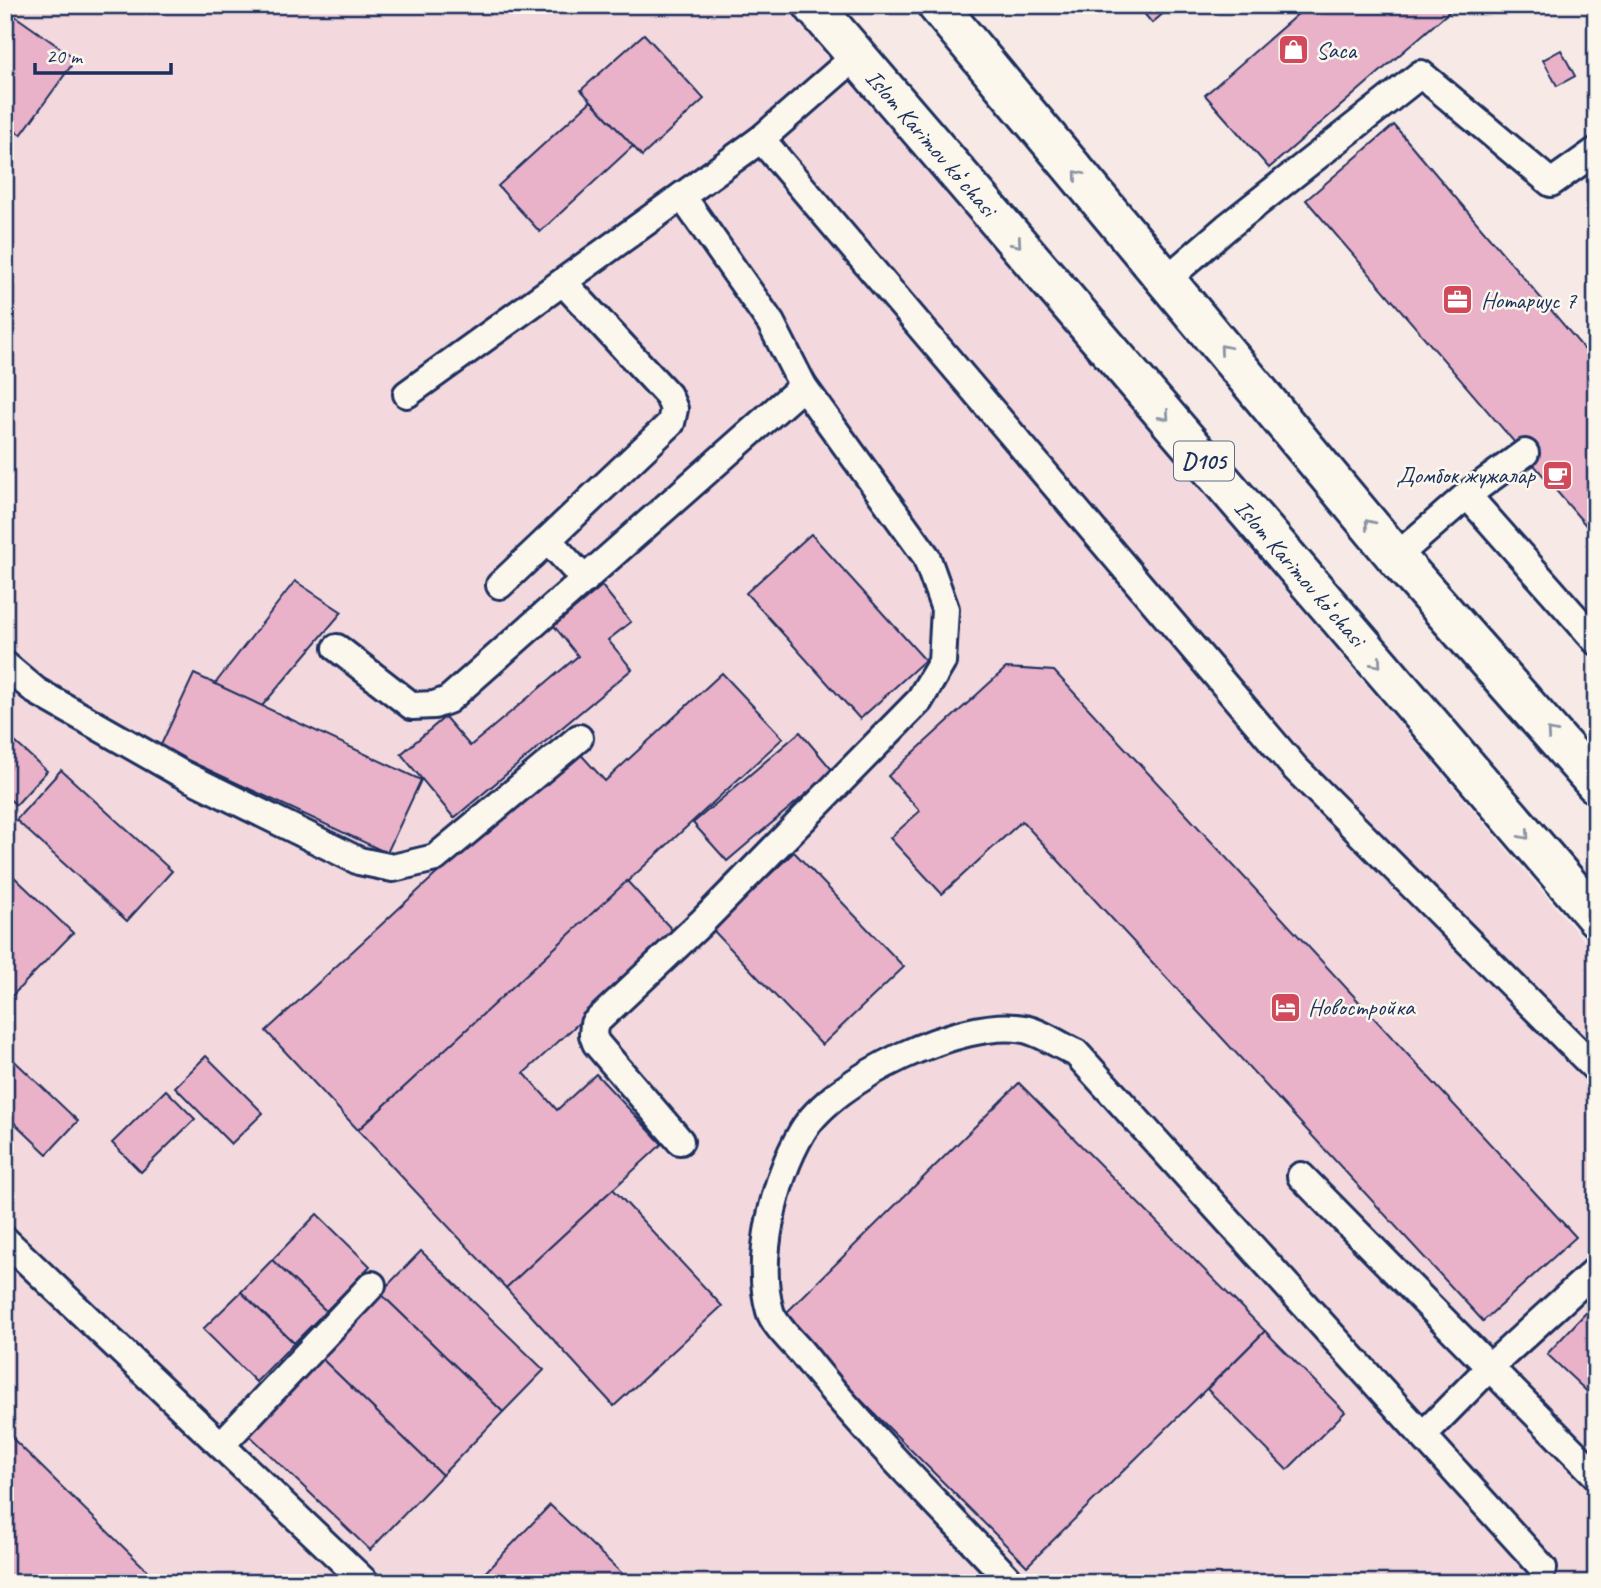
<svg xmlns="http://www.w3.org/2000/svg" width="1601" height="1588" viewBox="0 0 1601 1588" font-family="Caveat,sans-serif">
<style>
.built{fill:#f3d8dd}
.building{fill:#e9b2c9;stroke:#1b2f5e;stroke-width:2}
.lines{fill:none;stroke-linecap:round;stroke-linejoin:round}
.lane-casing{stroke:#1b2f5e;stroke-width:32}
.primary-casing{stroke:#1b2f5e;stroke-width:44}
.lane{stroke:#fbf7ec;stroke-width:26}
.primary{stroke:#fbf7ec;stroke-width:38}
.oneway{stroke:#8b93a5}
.labels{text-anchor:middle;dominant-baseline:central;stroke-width:5;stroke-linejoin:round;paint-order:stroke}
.shield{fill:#fbf7ec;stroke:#5e6b89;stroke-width:2}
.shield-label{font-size:23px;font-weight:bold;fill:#1b2f5e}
.poi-label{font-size:24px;fill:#1b2f5e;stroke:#fbf7ec;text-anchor:start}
.street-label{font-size:24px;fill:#1b2f5e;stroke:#fbf7ec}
</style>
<rect width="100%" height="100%" fill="#f7e9e5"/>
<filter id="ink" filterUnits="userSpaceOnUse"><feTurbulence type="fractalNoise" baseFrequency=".0143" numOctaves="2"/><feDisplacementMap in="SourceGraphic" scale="14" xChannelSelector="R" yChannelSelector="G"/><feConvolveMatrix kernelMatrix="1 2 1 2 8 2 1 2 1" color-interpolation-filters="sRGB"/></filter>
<g filter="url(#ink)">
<polygon class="built" points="5,5 788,5 1596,955 1596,1583 5,1583"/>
<g class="building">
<polygon points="1137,5 1173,5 1152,23"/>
<polygon points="1308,5 1457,5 1269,168 1205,95"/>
<polygon points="5,9 76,59 21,135 5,124"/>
<polygon points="644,34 704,99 642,156 581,90"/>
<polygon points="1561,50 1575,76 1557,86 1543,60"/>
<polygon points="591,101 633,146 540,232 498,186"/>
<polygon points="1394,125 1596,363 1596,537 1306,200"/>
<polygon points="811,534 925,660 860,719 746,593"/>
<polygon points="295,581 342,612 262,706 214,685"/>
<polygon points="602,586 631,622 608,640 632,669 454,818 401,754 445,717 470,746 578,656 554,626"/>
<polygon points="1006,668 1054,671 1576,1237 1483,1321 1022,821 942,894 890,838 920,811 888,776"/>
<polygon points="722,673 783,738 358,1130 266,1031 574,747 605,781"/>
<polygon points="194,674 421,780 387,853 160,747"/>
<polygon points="800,732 833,771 727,861 693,823"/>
<polygon points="5,733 47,771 16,805 5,795"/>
<polygon points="61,770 172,871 127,921 16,820"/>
<polygon points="794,852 904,967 822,1045 712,929"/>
<polygon points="10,873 73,933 5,1003 5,877"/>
<polygon points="627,881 676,934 524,1073 557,1110 596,1074 662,1144 506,1288 358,1130"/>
<polygon points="5,1052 78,1121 47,1154 5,1114"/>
<polygon points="206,1056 263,1113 231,1144 175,1087"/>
<polygon points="1019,1083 1265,1331 1027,1566 780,1319"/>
<polygon points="166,1090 195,1119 141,1172 112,1143"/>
<polygon points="613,1189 722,1306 614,1406 506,1288"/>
<polygon points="317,1214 370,1266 326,1311 272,1260"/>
<polygon points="421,1251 544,1370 503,1412 380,1293"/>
<polygon points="272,1260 326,1311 294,1343 241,1292"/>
<polygon points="241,1292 294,1343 256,1382 203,1329"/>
<polygon points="380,1293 503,1412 442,1475 319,1356"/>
<polygon points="1596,1302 1596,1400 1547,1354"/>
<polygon points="1265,1331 1345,1412 1287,1470 1207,1389"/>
<polygon points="319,1356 442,1475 370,1550 246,1432"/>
<polygon points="5,1431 160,1583 5,1583"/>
<polygon points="550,1505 632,1583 475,1583"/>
</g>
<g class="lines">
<defs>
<g id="lane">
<polyline points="761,139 1295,768 1596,1069"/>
<polyline points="1166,280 1227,227 1421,74 1551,183 1596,151"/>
<polyline points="407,394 761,139 856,56"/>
<polyline points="1467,495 1525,453"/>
<polyline points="548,540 585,580"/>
<polyline points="1396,557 1467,495 1596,641"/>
<polyline points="500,585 671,423 674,409 668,395 563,282"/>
<polyline points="337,648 412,706 434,705 448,700 803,386"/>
<polyline points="5,665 36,691 180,773 359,861 393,868 435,858 579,738"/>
<polyline points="680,1141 596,1043 593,1035 594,1024 701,923 919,701 942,662 945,609 926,556 803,386 771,323 682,196"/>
<polyline points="1301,1176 1596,1475"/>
<polyline points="5,1240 366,1583"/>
<polyline points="1424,1434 1490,1367 1596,1270"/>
<polyline points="222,1444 372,1285"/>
<path d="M1012,1583C941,1507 866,1434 802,1353C792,1341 774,1325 770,1311C755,1259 775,1178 802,1132C833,1079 963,1017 1024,1029C1041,1032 1060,1046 1076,1053L1543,1568"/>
</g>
<g id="primary">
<polyline points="813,5 1596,917"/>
<polyline points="937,5 1396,557 1596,784"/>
</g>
</defs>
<use href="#lane" class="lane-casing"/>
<use href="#primary" class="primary-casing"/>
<use href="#lane" class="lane"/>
<use href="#primary" class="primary"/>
</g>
<defs><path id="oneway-chevron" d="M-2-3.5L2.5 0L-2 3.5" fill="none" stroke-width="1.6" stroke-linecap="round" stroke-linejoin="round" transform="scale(1.75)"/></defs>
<g class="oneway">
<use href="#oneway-chevron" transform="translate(1078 175) rotate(-130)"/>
<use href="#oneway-chevron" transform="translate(1017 243) rotate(49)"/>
<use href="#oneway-chevron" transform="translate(1224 349) rotate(-130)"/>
<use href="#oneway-chevron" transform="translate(1165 416) rotate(49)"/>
<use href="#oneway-chevron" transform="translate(1369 524) rotate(-129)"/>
<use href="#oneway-chevron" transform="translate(1377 663) rotate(49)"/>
<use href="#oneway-chevron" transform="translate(1551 733) rotate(-131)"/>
<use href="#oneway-chevron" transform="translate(1525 835) rotate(49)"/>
</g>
</g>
<defs>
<symbol id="shop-square" viewBox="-11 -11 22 22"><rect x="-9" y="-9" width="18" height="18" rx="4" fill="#d1495b" stroke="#fbf7ec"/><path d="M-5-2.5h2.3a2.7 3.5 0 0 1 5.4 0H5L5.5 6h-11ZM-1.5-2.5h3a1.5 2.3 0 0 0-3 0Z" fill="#fff"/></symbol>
<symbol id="office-square" viewBox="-11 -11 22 22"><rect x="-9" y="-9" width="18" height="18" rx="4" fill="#d1495b" stroke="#fbf7ec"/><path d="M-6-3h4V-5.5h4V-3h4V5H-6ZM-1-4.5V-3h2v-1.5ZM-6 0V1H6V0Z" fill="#fff"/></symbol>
<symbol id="cafe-square" viewBox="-11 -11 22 22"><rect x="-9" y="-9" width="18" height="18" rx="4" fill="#d1495b" stroke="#fbf7ec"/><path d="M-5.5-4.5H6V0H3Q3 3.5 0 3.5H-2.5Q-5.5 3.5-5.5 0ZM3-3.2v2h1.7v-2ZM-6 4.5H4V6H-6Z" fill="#fff"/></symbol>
<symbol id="hotel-square" viewBox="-11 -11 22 22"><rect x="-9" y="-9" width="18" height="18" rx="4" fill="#d1495b" stroke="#fbf7ec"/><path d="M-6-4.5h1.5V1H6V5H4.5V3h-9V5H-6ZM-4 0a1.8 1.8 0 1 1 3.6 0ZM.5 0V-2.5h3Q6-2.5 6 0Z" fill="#fff"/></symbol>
</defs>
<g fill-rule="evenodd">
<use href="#shop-square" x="1276" y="32" width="35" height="35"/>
<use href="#office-square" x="1440" y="282" width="35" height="35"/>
<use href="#cafe-square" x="1540" y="458" width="35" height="35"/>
<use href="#hotel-square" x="1268" y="990" width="35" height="35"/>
</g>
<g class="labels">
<rect class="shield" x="1174" y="441.5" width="60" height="39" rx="5"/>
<g class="shield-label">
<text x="1204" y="461">D105</text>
</g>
<g class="poi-label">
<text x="1316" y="50">Saca</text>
<text x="1481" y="300">Нотариус 7</text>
<text x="1535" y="475" text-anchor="end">Домбок жужалар</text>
<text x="1308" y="1007">Новостройка</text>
</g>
<g class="street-label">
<text transform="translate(931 143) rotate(49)">Islom Karimov koʻchasi</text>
<text transform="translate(1300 573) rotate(49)">Islom Karimov koʻchasi</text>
</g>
</g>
<rect width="1601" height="1588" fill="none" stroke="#fbf7ec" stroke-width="28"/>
<rect x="14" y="14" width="1573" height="1560" fill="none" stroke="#1b2f5e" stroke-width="2.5" filter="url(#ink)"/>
<path d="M35 63v10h136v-10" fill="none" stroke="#1b2f5e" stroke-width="3.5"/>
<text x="46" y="63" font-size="21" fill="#1b2f5e" stroke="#fbf7ec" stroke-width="5" paint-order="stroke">20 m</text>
</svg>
